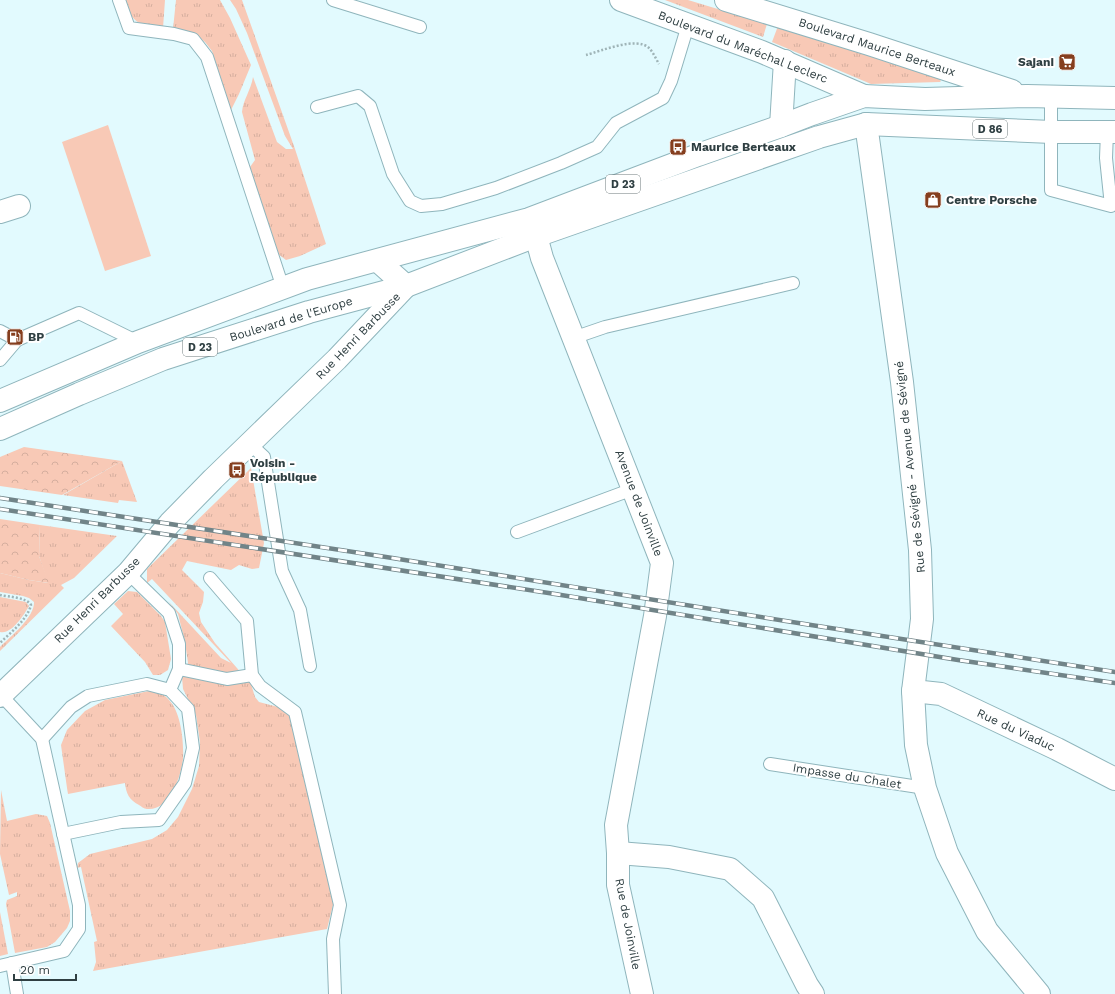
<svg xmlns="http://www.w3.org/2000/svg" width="1115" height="994" viewBox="0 0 1115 994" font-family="'Work Sans',sans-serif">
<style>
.grass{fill:url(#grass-tufts)}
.forest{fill:url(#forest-crowns)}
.pitch{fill:#f8c9b6}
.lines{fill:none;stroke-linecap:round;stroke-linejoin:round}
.service-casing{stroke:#8fb5bc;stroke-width:14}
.minor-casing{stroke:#8fb5bc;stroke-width:24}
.primary-casing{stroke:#8fb5bc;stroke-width:24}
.path{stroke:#9fb4b7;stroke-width:2.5;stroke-dasharray:2 2;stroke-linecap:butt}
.service{stroke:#fff;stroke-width:12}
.minor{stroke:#fff;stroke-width:22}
.primary{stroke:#fff;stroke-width:22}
.rail-casing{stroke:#718488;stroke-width:4.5}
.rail{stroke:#fff;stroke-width:3;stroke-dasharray:9;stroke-linecap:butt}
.labels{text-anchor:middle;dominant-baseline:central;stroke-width:4;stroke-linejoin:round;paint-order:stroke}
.shield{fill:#fff;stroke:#6d797b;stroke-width:1}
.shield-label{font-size:11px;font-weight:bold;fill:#2f3f42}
.street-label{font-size:12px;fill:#2f3f42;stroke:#fff}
.poi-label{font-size:12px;font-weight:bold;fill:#2f3f42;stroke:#fff;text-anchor:start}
</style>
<defs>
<pattern id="grass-tufts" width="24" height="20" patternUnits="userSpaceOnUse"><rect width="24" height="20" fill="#f8c9b6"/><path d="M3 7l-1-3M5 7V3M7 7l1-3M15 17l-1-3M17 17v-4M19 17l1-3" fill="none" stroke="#d5ae9e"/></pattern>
<pattern id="forest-crowns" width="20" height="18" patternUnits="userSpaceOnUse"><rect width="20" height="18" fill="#f8c9b6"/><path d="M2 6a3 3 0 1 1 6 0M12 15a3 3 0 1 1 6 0" fill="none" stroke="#d5ae9e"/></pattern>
</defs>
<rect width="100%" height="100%" fill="#e2fafe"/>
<g class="grass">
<path d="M123,0H165L163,28C138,24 134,25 123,0Z"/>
<polygon points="176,0 220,0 230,18 251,65 239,94 231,110 212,51 205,42 198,36 180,29 173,29"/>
<path d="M230,0H242L295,149L326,244L300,256L286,260L278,254L250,167L255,160L242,112C243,100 251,90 253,77L277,142L286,149H293L285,136L247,33L236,9Z"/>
<polygon points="665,0 688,0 767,24 763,37"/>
<polygon points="778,26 939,79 941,81 940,82 871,84 772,42"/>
<polygon points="122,461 137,502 119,500 118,503 63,495"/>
<polygon points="251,468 264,543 259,568 252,569 239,565 231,570 187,561 182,570 204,592 203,602 199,613 201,622 215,643 251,684 255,697 259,702 278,707 290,713 334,893 333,905 327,929 93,971 96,962 94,942 97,941 81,867 77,868 78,863 90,854 152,839 167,830 178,817 192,789 199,766 200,742 196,715 183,689 182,677 188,663 185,642 178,614 168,601 221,658 231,663 152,579 147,583 147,569"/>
<path d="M40,525L117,536L74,578L61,585L64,588L0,651V647C10,637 35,617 34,602L29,598L23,596L0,592V573L29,580L48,583L39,556Z"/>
<polygon points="128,591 137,592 161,616 165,622 171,659 168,670 160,675 153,675 145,662 111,626 123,614 114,604"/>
<path d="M0,597L26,602L29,606C24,615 11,635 0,632Z"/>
<path d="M154,690C160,693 165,695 169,700C181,712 184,742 183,759C181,776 170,811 147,809C144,809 141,806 139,805C129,800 126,793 125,783L68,794L67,788L61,745L67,730L85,711L105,700Z"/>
<polygon points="1,790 7,821 36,814 47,816 50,823 70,911 70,921 67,928 55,942 47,947 15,953 6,904 7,900 17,896 17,892 9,895 0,854"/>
<polygon points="0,912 8,954 0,956"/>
</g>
<g class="forest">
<polygon points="24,447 122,461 62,495 0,486 0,457"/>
<polygon points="0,519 40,525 39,556 49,583 29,580 0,573"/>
</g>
<polygon class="pitch" points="108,125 151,256 105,271 62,142"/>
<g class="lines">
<defs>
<g id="service">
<polyline points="119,0 129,28 174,34 193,39 207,57 283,288"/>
<polyline points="333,0 420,27"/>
<polyline points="1051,97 1051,190 1111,206 1106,158 1107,132"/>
<polyline points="317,107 358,96 370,106 393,174 410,201 421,206 442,204 496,188 561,163 597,147 616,123 663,98 671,81 688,25"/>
<polyline points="0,331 17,340"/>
<polyline points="573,338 605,327 793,283"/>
<polyline points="0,360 17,340 79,313 138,342"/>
<polyline points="250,444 264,457 282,571 300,610 310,666"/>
<polyline points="517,532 633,489"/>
<polyline points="128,573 169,613 179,644 179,669 170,690"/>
<polyline points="210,578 247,621 252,675 260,686 295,712 340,905 333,939 335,994"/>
<polyline points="179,669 227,679 252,675"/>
<polyline points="42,739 71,707 88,696 147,684 170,690 188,709 193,748 185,783 159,820 121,822 63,834"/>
<polyline points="770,764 925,788"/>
<polyline points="12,963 17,994"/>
<polyline points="0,966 64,951 79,929 79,905 42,739 1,695"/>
</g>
<g id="minor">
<polyline points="866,124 902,382 920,550 922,619 913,691 916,745 925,788 947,853 987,931 1039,994"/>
<polyline points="0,212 19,206"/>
<polyline points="536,236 542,258 662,563 655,616 616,825 618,853 618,885 642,994"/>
<polyline points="913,691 941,694 1057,749 1115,779"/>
<polyline points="0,696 128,573 170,523 213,479 337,359 406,286 378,261"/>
<polyline points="618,853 669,857 730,869 763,898 807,985 813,994"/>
</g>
<g id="primary">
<polyline points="621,0 762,52 864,96"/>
<polyline points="726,0 869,44 1012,91"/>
<polyline points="781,126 785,61"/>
<polyline points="0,401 138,342 307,279 529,219 698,155 781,126 812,114 864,96 925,99 1027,96 1115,98"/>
<polyline points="0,429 79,394 163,359 309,312 406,286 536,236 819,137 866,124 1052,132 1115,132"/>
</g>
</defs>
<use href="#service" class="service-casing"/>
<use href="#minor" class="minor-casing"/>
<use href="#primary" class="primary-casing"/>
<g class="path">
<path d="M586,55C601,51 637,36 649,48C653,52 656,59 659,64"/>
<path d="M0,595C9,597 26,597 31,605C27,620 11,632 0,643"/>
</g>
<use href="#service" class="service"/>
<use href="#minor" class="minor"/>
<use href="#primary" class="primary"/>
<defs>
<g id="rail">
<polyline points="0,498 386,557 811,625 1115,672"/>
<polyline points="0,509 555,594 958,660 1115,683"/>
</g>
</defs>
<use href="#rail" class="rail-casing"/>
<use href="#rail" class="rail"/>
</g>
<defs>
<symbol id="supermarket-square" viewBox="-11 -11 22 22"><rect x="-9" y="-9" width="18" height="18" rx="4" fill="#853e1e" stroke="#fff"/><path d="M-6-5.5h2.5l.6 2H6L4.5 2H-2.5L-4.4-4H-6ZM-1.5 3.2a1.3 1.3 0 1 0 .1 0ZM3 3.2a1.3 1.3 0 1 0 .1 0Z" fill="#fff"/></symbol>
<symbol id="bus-square" viewBox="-11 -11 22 22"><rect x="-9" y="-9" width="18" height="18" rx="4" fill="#853e1e" stroke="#fff"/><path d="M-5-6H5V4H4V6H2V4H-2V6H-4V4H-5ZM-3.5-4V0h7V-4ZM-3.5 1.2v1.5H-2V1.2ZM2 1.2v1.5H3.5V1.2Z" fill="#fff"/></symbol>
<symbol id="shop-square" viewBox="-11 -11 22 22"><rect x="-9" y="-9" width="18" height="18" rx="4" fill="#853e1e" stroke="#fff"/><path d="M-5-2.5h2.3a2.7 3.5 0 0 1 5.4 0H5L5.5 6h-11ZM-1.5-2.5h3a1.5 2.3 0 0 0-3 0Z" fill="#fff"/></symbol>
<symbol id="fuel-square" viewBox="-11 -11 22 22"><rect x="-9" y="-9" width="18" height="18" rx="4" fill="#853e1e" stroke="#fff"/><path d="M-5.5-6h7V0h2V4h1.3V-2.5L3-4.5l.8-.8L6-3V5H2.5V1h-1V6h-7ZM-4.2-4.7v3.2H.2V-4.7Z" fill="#fff"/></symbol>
</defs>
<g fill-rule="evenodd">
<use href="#supermarket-square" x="1057" y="52" width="20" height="20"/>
<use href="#bus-square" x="668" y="137" width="20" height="20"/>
<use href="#shop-square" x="923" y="190" width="20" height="20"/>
<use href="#fuel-square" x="5" y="327" width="20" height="20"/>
<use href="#bus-square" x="227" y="460" width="20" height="20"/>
</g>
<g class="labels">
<g class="shield">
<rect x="973" y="120" width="34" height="18" rx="3"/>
<rect x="606" y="175" width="34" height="18" rx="3"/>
<rect x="183" y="338" width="34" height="18" rx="3"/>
</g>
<g class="shield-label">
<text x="990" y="129">D 86</text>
<text x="623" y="184">D 23</text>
<text x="200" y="347">D 23</text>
</g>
<g class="street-label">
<text transform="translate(743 47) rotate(21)">Boulevard du Maréchal Leclerc</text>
<text transform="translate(877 47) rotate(18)">Boulevard Maurice Berteaux</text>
<text transform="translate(291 319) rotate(-17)">Boulevard de l'Europe</text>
<text transform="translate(358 336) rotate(-46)">Rue Henri Barbusse</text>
<text transform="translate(910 467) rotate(-96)">Rue de Sévigné - Avenue de Sévigné</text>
<text transform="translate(639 503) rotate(69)">Avenue de Joinville</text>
<text transform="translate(97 600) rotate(-45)">Rue Henri Barbusse</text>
<text transform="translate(1016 730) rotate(25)">Rue du Viaduc</text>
<text transform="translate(847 776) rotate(9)">Impasse du Chalet</text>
<text transform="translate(628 924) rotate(79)">Rue de Joinville</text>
</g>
<g class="poi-label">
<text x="1054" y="62" text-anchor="end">Sajani</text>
<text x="691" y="147">Maurice Berteaux</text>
<text x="946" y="200">Centre Porsche</text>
<text x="28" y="337">BP</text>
<text x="250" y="463">Voisin -<tspan x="250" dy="14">République</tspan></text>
</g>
</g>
<path d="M14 974v6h62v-6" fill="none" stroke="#2f3f42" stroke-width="2"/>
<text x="20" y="974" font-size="12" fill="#2f3f42" stroke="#ffffff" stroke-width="3" paint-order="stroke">20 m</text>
</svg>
